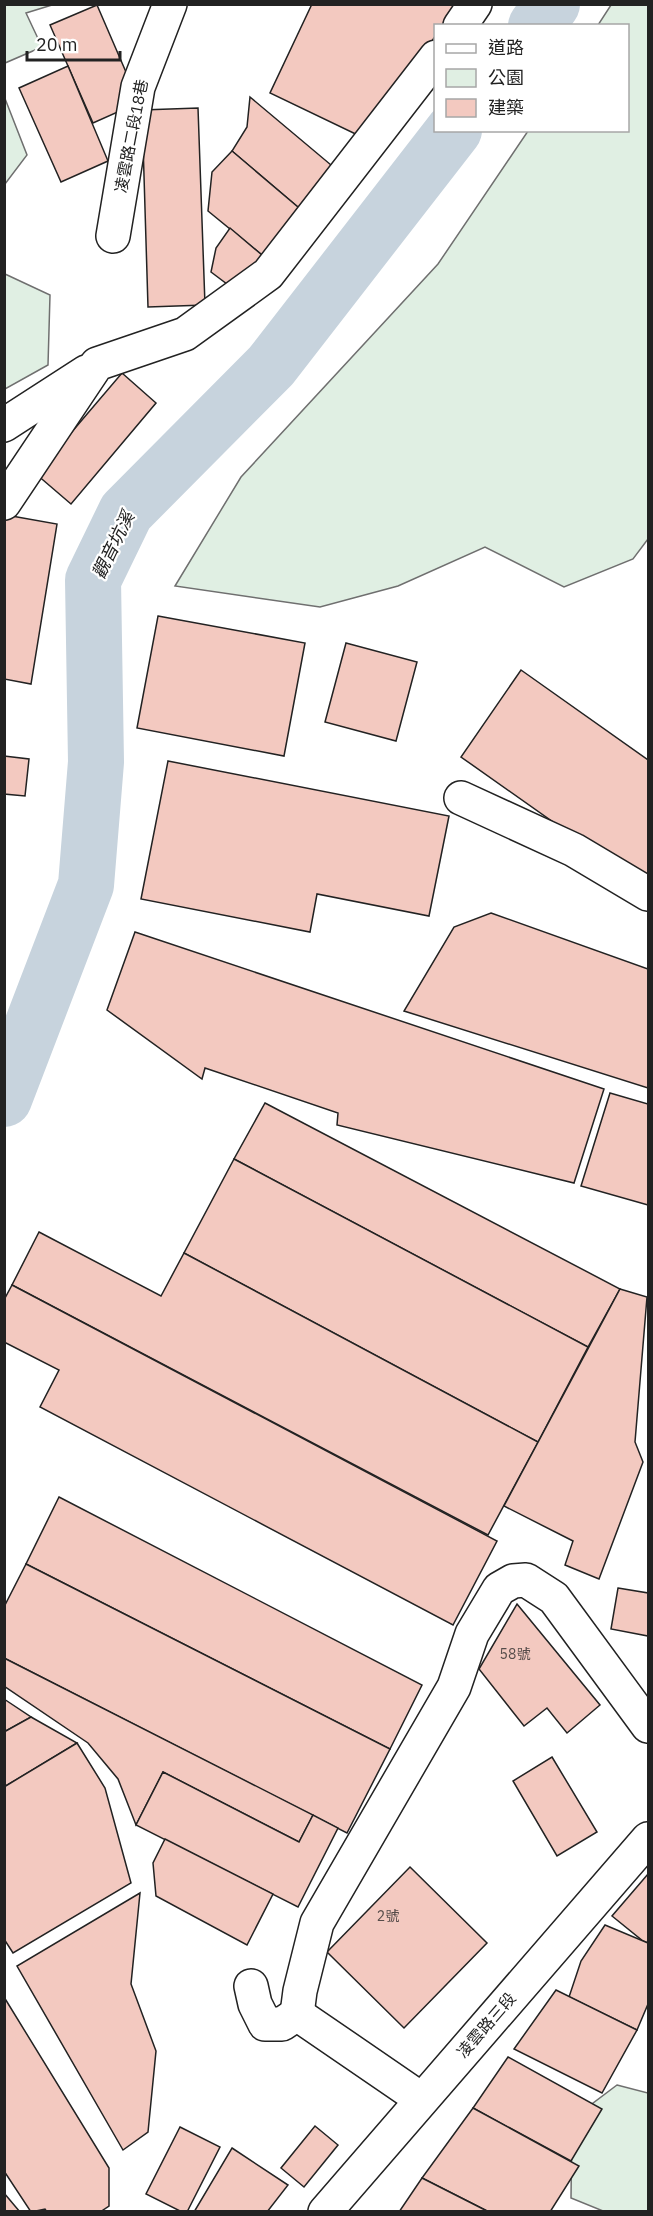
<svg xmlns="http://www.w3.org/2000/svg" width="653" height="2216" viewBox="0 0 653 2216" font-family="'IBM Plex Sans','Noto Sans TC',sans-serif">
<style>
.green{fill:#e0efe3;stroke:#6f6f6f;stroke-width:1.5}
.lines{fill:none;stroke-linecap:round;stroke-linejoin:round}
.river{stroke:#c7d3dd;stroke-width:56}
.building{fill:#f3c9c0;stroke:#222;stroke-width:1.5}
.minor-casing{stroke:#222;stroke-width:36}
.minor{stroke:#fff;stroke-width:33}
.labels{text-anchor:middle;dominant-baseline:central;stroke-width:4.5;stroke-linejoin:round;paint-order:stroke}
.number-label{font-size:14px;fill:#564c4a}
.street-label{font-size:16px;fill:#222;stroke:#fff}
.water-label{font-size:18px;font-style:italic;fill:#222;stroke:#fff}
</style>
<rect width="100%" height="100%" fill="#fff"/>
<g class="green">
<polygon points="4,5 52,5 26,13 42,47 5,63"/>
<polygon points="611,5 648,5 648,539 633,559 564,587 485,547 398,586 320,607 175,586 241,477 438,264 528,131 628,130 628,26 598,25"/>
<polygon points="4,96 27,155 5,184 4,184"/>
<polygon points="5,274 50,295 48,365 5,389"/>
<polygon points="617,2085 648,2093 648,2211 603,2211 571,2198 572,2119"/>
</g>
<g class="lines">
<g class="river">
<polyline points="536,26 552,4"/>
<polyline points="4,1099 86,885 96,762 93,580 126,512 271,366 454,130"/>
</g>
</g>
<g class="building">
<polygon points="312,4 455,5 442,26 436,26 436,35 366,139 270,93"/>
<polygon points="97,5 129,79 120,111 93,123 50,25"/>
<polygon points="68,66 108,161 61,182 19,88"/>
<polygon points="250,97 337,170 305,213 232,151 247,127"/>
<polygon points="198,108 205,305 148,307 142,110"/>
<polygon points="232,151 305,213 268,260 208,211 212,172"/>
<polygon points="230,228 268,260 235,290 211,272 216,248"/>
<polygon points="122,373 156,403 71,504 36,474"/>
<polygon points="6,515 57,524 31,684 4,679 4,527"/>
<polygon points="158,616 305,643 284,756 137,728"/>
<polygon points="346,643 417,662 396,741 325,722"/>
<polygon points="521,670 648,760 648,889 461,757"/>
<polygon points="4,756 29,759 25,796 4,794"/>
<polygon points="168,761 449,816 429,916 317,894 310,932 141,899"/>
<polygon points="491,913 648,969 648,1088 404,1011 454,927"/>
<polygon points="135,932 604,1089 574,1183 337,1125 338,1113 205,1068 202,1079 107,1010"/>
<polygon points="610,1093 648,1104 648,1205 581,1186"/>
<polygon points="265,1103 620,1289 588,1347 234,1159"/>
<polygon points="234,1159 588,1347 538,1442 184,1253"/>
<polygon points="39,1232 161,1296 184,1253 538,1442 488,1535 12,1285"/>
<polygon points="12,1285 497,1541 453,1625 40,1407 59,1370 4,1342 4,1300"/>
<polygon points="620,1289 647,1297 635,1442 643,1462 599,1579 565,1565 573,1541 504,1506"/>
<polygon points="59,1497 422,1685 390,1749 26,1564"/>
<polygon points="26,1564 390,1749 347,1833 4,1658 4,1607"/>
<polygon points="618,1588 648,1593 648,1636 611,1629"/>
<polygon points="517,1604 600,1705 567,1733 547,1708 524,1726 479,1669"/>
<polygon points="4,1658 313,1815 299,1842 163,1772 136,1825 118,1779 88,1743 4,1686"/>
<polygon points="4,1699 31,1717 4,1732"/>
<polygon points="31,1717 77,1743 4,1787 4,1732"/>
<polygon points="77,1743 105,1788 131,1883 13,1953 4,1939 4,1787"/>
<polygon points="552,1757 597,1832 557,1856 513,1781"/>
<polygon points="163,1772 299,1842 313,1815 338,1828 298,1907 136,1825"/>
<polygon points="165,1839 273,1894 247,1945 156,1896 153,1863"/>
<polygon points="410,1867 487,1943 404,2028 327,1952"/>
<polygon points="648,1874 648,1943 643,1941 612,1916"/>
<polygon points="140,1893 131,1984 156,2051 148,2132 123,2150 17,1966"/>
<polygon points="605,1925 648,1943 648,2004 637,2030 569,1997 581,1961"/>
<polygon points="556,1990 637,2030 602,2093 514,2049"/>
<polygon points="4,1997 109,2168 109,2206 100,2212 47,2212 45,2209 31,2212 4,2171"/>
<polygon points="508,2057 602,2109 571,2161 473,2108"/>
<polygon points="473,2108 579,2166 550,2212 489,2212 422,2178"/>
<polygon points="315,2126 338,2145 304,2187 281,2168"/>
<polygon points="180,2127 220,2147 187,2212 182,2212 146,2194"/>
<polygon points="232,2148 288,2185 267,2212 194,2212"/>
<polygon points="422,2178 489,2212 399,2212"/>
<polygon points="4,2193 20,2212 4,2212"/>
</g>
<g class="lines">
<defs>
<g id="minor">
<polyline points="460,26 475,4"/>
<polyline points="113,236 138,87 170,4"/>
<polyline points="4,425 86,372"/>
<polyline points="4,503 97,364 185,334 268,274 436,57"/>
<polyline points="461,798 574,850 648,894"/>
<polyline points="251,1986 255,2004 265,2024 282,2024 297,2014 421,2099"/>
<polyline points="297,2014 300,1991 317,1923 454,1687 472,1634 499,1589 513,1581 526,1580 554,1598 648,1726"/>
<polyline points="325,2212 648,1839"/>
</g>
</defs>
<use href="#minor" class="minor-casing"/>
<use href="#minor" class="minor"/>
</g>
<g class="labels">
<g class="number-label">
<text x="515" y="1654">58號</text>
<text x="388" y="1916">2號</text>
</g>
<g class="street-label">
<text transform="translate(131 136) rotate(-79)">凌雲路二段18巷</text>
<text transform="translate(486 2025) rotate(-49)">凌雲路三段</text>
</g>
<g class="water-label">
<text transform="translate(113 545) rotate(-64)">觀音坑溪</text>
</g>
</g>
<rect width="653" height="2216" fill="none" stroke="#222222" stroke-width="12"/>
<rect x="434" y="24" width="195" height="108" fill="#ffffff" stroke="#a7a7a7" stroke-width="1.5"/>
<rect x="446" y="44" width="30" height="9" fill="#ffffff" stroke="#a7a7a7" stroke-width="1.5"/>
<text x="488" y="54" font-size="18" fill="#222222">道路</text>
<rect x="446" y="69" width="30" height="18" fill="#e0efe3" stroke="#a7a7a7" stroke-width="1.5"/>
<text x="488" y="84" font-size="18" fill="#222222">公園</text>
<rect x="446" y="99" width="30" height="18" fill="#f3c9c0" stroke="#a7a7a7" stroke-width="1.5"/>
<text x="488" y="114" font-size="18" fill="#222222">建築</text>
<path d="M27 51v9h93v-9" fill="none" stroke="#222222" stroke-width="3"/>
<text x="36" y="51" font-size="18" fill="#222222" stroke="#ffffff" stroke-width="4.5" paint-order="stroke">20 m</text>
</svg>
